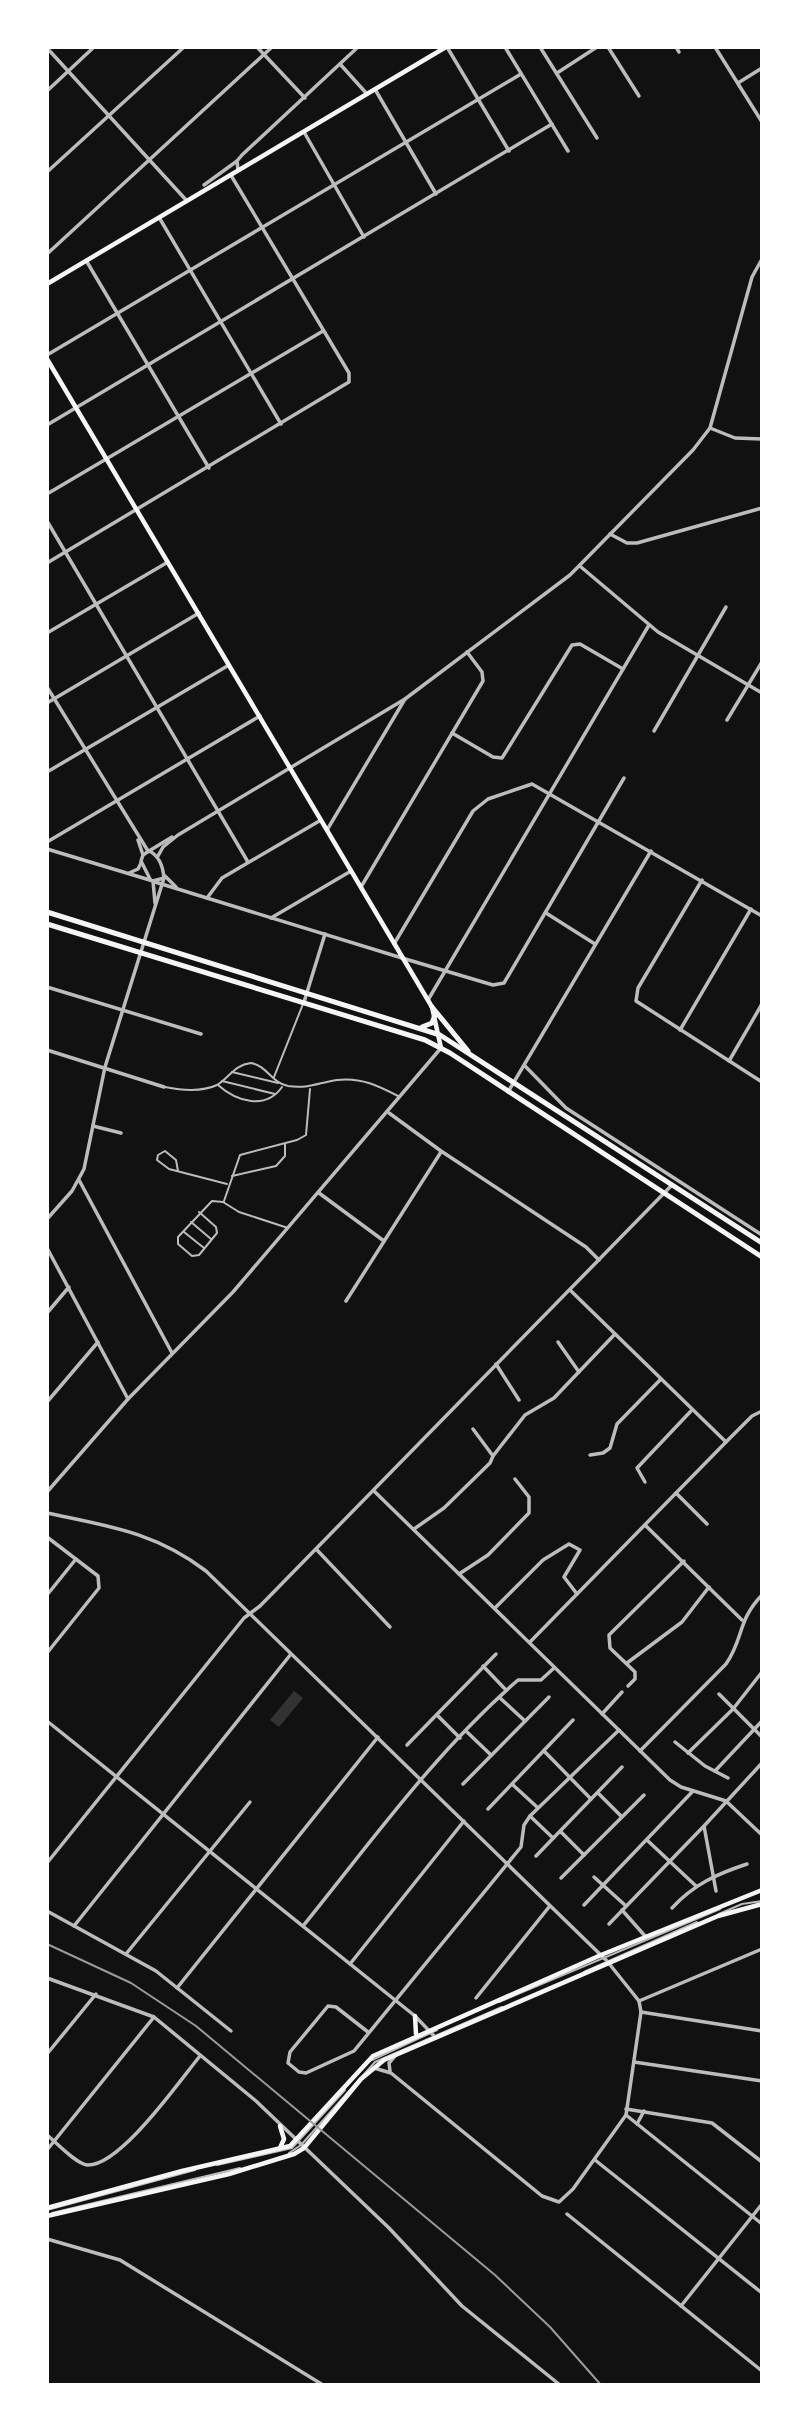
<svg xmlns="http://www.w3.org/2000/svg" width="809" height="2432" viewBox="0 0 809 2432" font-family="Barlow,sans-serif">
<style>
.water{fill:#333}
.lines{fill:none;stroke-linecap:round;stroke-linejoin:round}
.service{stroke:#bcbcbc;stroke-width:2}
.minor{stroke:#bcbcbc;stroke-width:3.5}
.tertiary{stroke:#bcbcbc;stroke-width:3.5}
.secondary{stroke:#f5f5f5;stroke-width:4.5}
.primary{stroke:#f5f5f5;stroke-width:5}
.rail{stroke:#9a9a9a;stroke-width:2}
</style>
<rect width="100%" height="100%" fill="#111"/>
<polygon class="water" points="294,1691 303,1698 279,1727 270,1720"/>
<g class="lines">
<g class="service">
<polyline points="232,1072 278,1083"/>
<polyline points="274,1077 303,1004"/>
<polyline points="222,1081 275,1094"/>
<path d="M218,1085C237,1102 266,1110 282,1087"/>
<path d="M165,1087C180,1090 202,1092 217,1085C230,1077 234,1065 251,1063C267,1066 272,1083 288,1086C307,1089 318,1083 337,1080C361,1077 379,1086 400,1097"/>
<polyline points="178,1171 176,1160 165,1151 158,1155 157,1160 169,1169 227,1184"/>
<polyline points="232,1176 276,1166 285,1156 285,1144"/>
<polyline points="224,1201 240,1155 297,1140 306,1135 310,1089"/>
<polyline points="199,1212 216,1227 217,1233 199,1255 192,1256 178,1244 178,1237 212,1201 223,1202 239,1212 288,1228"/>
<polyline points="191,1222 211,1239"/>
<polyline points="184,1232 204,1248"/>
<polyline points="719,1914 742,1904 762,1901"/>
<polyline points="584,1972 697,1922"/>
<polyline points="499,2002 720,1909"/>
<polyline points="372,2060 437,2030"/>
<polyline points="289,2153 301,2145 375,2062 502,2007"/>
<polyline points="217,2165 292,2148 345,2090"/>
<polyline points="47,2210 195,2170"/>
<polyline points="52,2213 240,2168"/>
</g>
<g class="minor">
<polyline points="257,47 305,98"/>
<polyline points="447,47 509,151"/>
<polyline points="505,47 568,151"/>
<polyline points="540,47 597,138"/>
<polyline points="608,47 639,96"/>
<polyline points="676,47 679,52"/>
<polyline points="715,47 762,122"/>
<polyline points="47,48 187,201"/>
<polyline points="340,64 367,94"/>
<polyline points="557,73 597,47"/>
<polyline points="738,83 762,68"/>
<polyline points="47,91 94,47"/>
<polyline points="376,91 436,194"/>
<polyline points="304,132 364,237"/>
<polyline points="238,170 237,161 242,155 358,47"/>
<polyline points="47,172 184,47"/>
<polyline points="204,185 237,161"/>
<polyline points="160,219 281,424"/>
<polyline points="47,254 272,47"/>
<polyline points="87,262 209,468"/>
<polyline points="47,355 521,74"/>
<polyline points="47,425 552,124"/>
<polyline points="710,428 735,438 762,439"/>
<polyline points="47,494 323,331"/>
<polyline points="47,521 248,862"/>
<polyline points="610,534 627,543 637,543 762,508"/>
<polyline points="47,563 349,382 349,373 232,177"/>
<polyline points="47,633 168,562"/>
<polyline points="47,687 148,851"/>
<polyline points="47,703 199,613"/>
<polyline points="727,720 762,662"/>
<polyline points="654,731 726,607"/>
<polyline points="452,733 493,757 502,758 572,645 580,644 623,669"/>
<polyline points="47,772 229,665"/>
<polyline points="327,830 405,699"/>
<polyline points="138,840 143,855"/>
<polyline points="47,842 260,716"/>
<polyline points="702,880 638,988 636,1001 762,1082"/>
<polyline points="153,881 155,903"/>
<polyline points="361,887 483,681 482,672 467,652"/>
<polyline points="207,898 222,878 321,820"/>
<polyline points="546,913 595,944"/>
<polyline points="271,918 351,871"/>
<polyline points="394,944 473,811 488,799 532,784 762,916"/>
<polyline points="402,958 493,985 504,983 624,778"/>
<polyline points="47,987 201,1034"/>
<polyline points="428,1000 649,625"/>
<polyline points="304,1002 325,934"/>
<polyline points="680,1030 751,909"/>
<polyline points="47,1050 164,1087"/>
<polyline points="729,1061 762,1004"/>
<polyline points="525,1066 566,1108 762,1235"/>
<polyline points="508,1092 651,851"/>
<polyline points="389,1113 441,1151 586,1247 599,1260"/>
<polyline points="93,1126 121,1133"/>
<polyline points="79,1180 172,1353"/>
<polyline points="319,1193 384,1241"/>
<polyline points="47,1219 72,1191 84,1169 105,1067 164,878"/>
<polyline points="47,1248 128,1399"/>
<polyline points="570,1290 726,1442"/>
<polyline points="346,1301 441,1152"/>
<polyline points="47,1313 69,1287"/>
<polyline points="558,1342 579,1372"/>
<polyline points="496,1364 519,1400"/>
<polyline points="47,1402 98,1342"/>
<polyline points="590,1455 603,1453 610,1448 617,1424 661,1379"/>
<polyline points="493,1456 525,1415 554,1398 615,1334"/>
<polyline points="645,1482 637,1468 691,1411"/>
<polyline points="374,1491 670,1780 681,1787 726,1801 762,1835"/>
<polyline points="47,1492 128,1399 233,1292 441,1048"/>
<polyline points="676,1493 707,1524"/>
<path d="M47,1513C108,1526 155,1532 206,1571L607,1961L639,2001L641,2012L626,2115L573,2189L559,2202L542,2196L391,2073L374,2068"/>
<polyline points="645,1525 742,1620"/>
<polyline points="414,1529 444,1508 490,1463 493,1456 473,1429"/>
<polyline points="47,1537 98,1576 99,1588 47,1653"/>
<polyline points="317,1550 390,1627"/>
<polyline points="459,1574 488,1555 529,1513 529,1497 515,1479"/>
<polyline points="47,1595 76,1559"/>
<polyline points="495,1608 543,1560 569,1544 580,1550 564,1577 577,1594"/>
<polyline points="530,1642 726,1442 752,1416 762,1411"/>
<polyline points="627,1663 682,1622 709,1587"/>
<polyline points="483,1666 506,1690"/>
<polyline points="628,1686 635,1679 635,1672 610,1648 609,1635 684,1561"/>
<polyline points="719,1694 762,1737"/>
<polyline points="500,1698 525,1721"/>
<polyline points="602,1714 622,1692"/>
<polyline points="437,1715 460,1738"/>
<polyline points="47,1721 415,2016 436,2038"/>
<polyline points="467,1732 491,1755"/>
<polyline points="675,1742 705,1766 728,1778"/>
<polyline points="407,1745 496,1654"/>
<polyline points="544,1751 591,1799"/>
<path d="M640,1751L726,1664C744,1638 737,1621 762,1595"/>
<polyline points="688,1753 733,1709 762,1672"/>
<polyline points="715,1771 762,1721"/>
<polyline points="463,1784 549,1697"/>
<polyline points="513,1785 537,1807"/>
<polyline points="598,1793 621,1816"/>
<polyline points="488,1809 573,1720"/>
<polyline points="530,1816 553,1838"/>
<polyline points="561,1832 584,1855"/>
<polyline points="648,1841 696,1886"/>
<polyline points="536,1856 622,1767"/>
<polyline points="47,1863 244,1618 260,1606 671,1186"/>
<polyline points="594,1877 626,1906"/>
<polyline points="561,1878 644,1795"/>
<polyline points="716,1891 704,1826 762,1763"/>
<polyline points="584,1905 693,1791"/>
<path d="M672,1908C694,1884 717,1874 747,1864"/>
<polyline points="622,1910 645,1936"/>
<polyline points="47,1911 156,1971 231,2031"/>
<polyline points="609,1924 703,1827"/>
<polyline points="74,1926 291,1654"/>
<path d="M303,1926C371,1842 436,1751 518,1680H541L554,1668"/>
<polyline points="126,1954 250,1802"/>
<polyline points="350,1964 464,1821"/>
<polyline points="177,1988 378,1737"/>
<polyline points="476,1998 549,1907"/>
<polyline points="639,2001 762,1949"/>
<polyline points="641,2012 762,2031"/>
<polyline points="368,2032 336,2007 328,2006 290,2052 288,2063 299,2072 306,2073 354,2051 521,1847 524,1825 530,1816 619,1730"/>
<polyline points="47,2054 96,1994"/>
<polyline points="634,2062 762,2081"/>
<polyline points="390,2071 389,2063 395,2056"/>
<polyline points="626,2109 712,2123 762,2162"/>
<polyline points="626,2115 762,2224"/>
<polyline points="637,2124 644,2111"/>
<path d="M47,2135C57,2143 75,2163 87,2165C120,2167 180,2080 200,2056"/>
<polyline points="47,2150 154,2017"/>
<polyline points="595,2160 762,2293"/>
<polyline points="567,2214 762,2371"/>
<polyline points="47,2239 120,2260 323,2385"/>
<polyline points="681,2306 762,2204"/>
</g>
<g class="tertiary">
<polyline points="581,567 658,632 762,693"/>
<path d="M47,849L153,881L164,878C163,867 160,856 149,851L143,855L141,861L150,879"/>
<polyline points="149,851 172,837"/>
<polyline points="158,856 163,847 178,835 405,699 570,575 693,450 710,428 752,277 762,259"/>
<polyline points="129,873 138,869 141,863"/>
<polyline points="165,876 176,887"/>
<polyline points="155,882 402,958"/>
<polyline points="47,1978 154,2017 256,2101 389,2228 462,2306 560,2385"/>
</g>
<g class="secondary">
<polyline points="47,284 446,47"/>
<polyline points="47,359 432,1007 441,1048"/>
<polyline points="415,2016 416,2034"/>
<polyline points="280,2126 284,2139 280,2148"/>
<polyline points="47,2208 182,2171 290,2146 373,2056 601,1955 762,1890"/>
<polyline points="47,2216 229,2174 294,2154 304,2148 361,2079 384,2060 718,1916 762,1904"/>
</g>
<g class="primary">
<polyline points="47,912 440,1035 762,1243"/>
<polyline points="47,924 425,1040 450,1053 762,1257"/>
<polyline points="432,1007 468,1051"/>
<polyline points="422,1027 432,1023 435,1015"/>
</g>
<polyline class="rail" points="47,1944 131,1983 196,2026 495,2275 550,2327 601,2385"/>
</g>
<rect width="809" height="2432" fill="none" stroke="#ffffff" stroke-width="98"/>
</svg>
